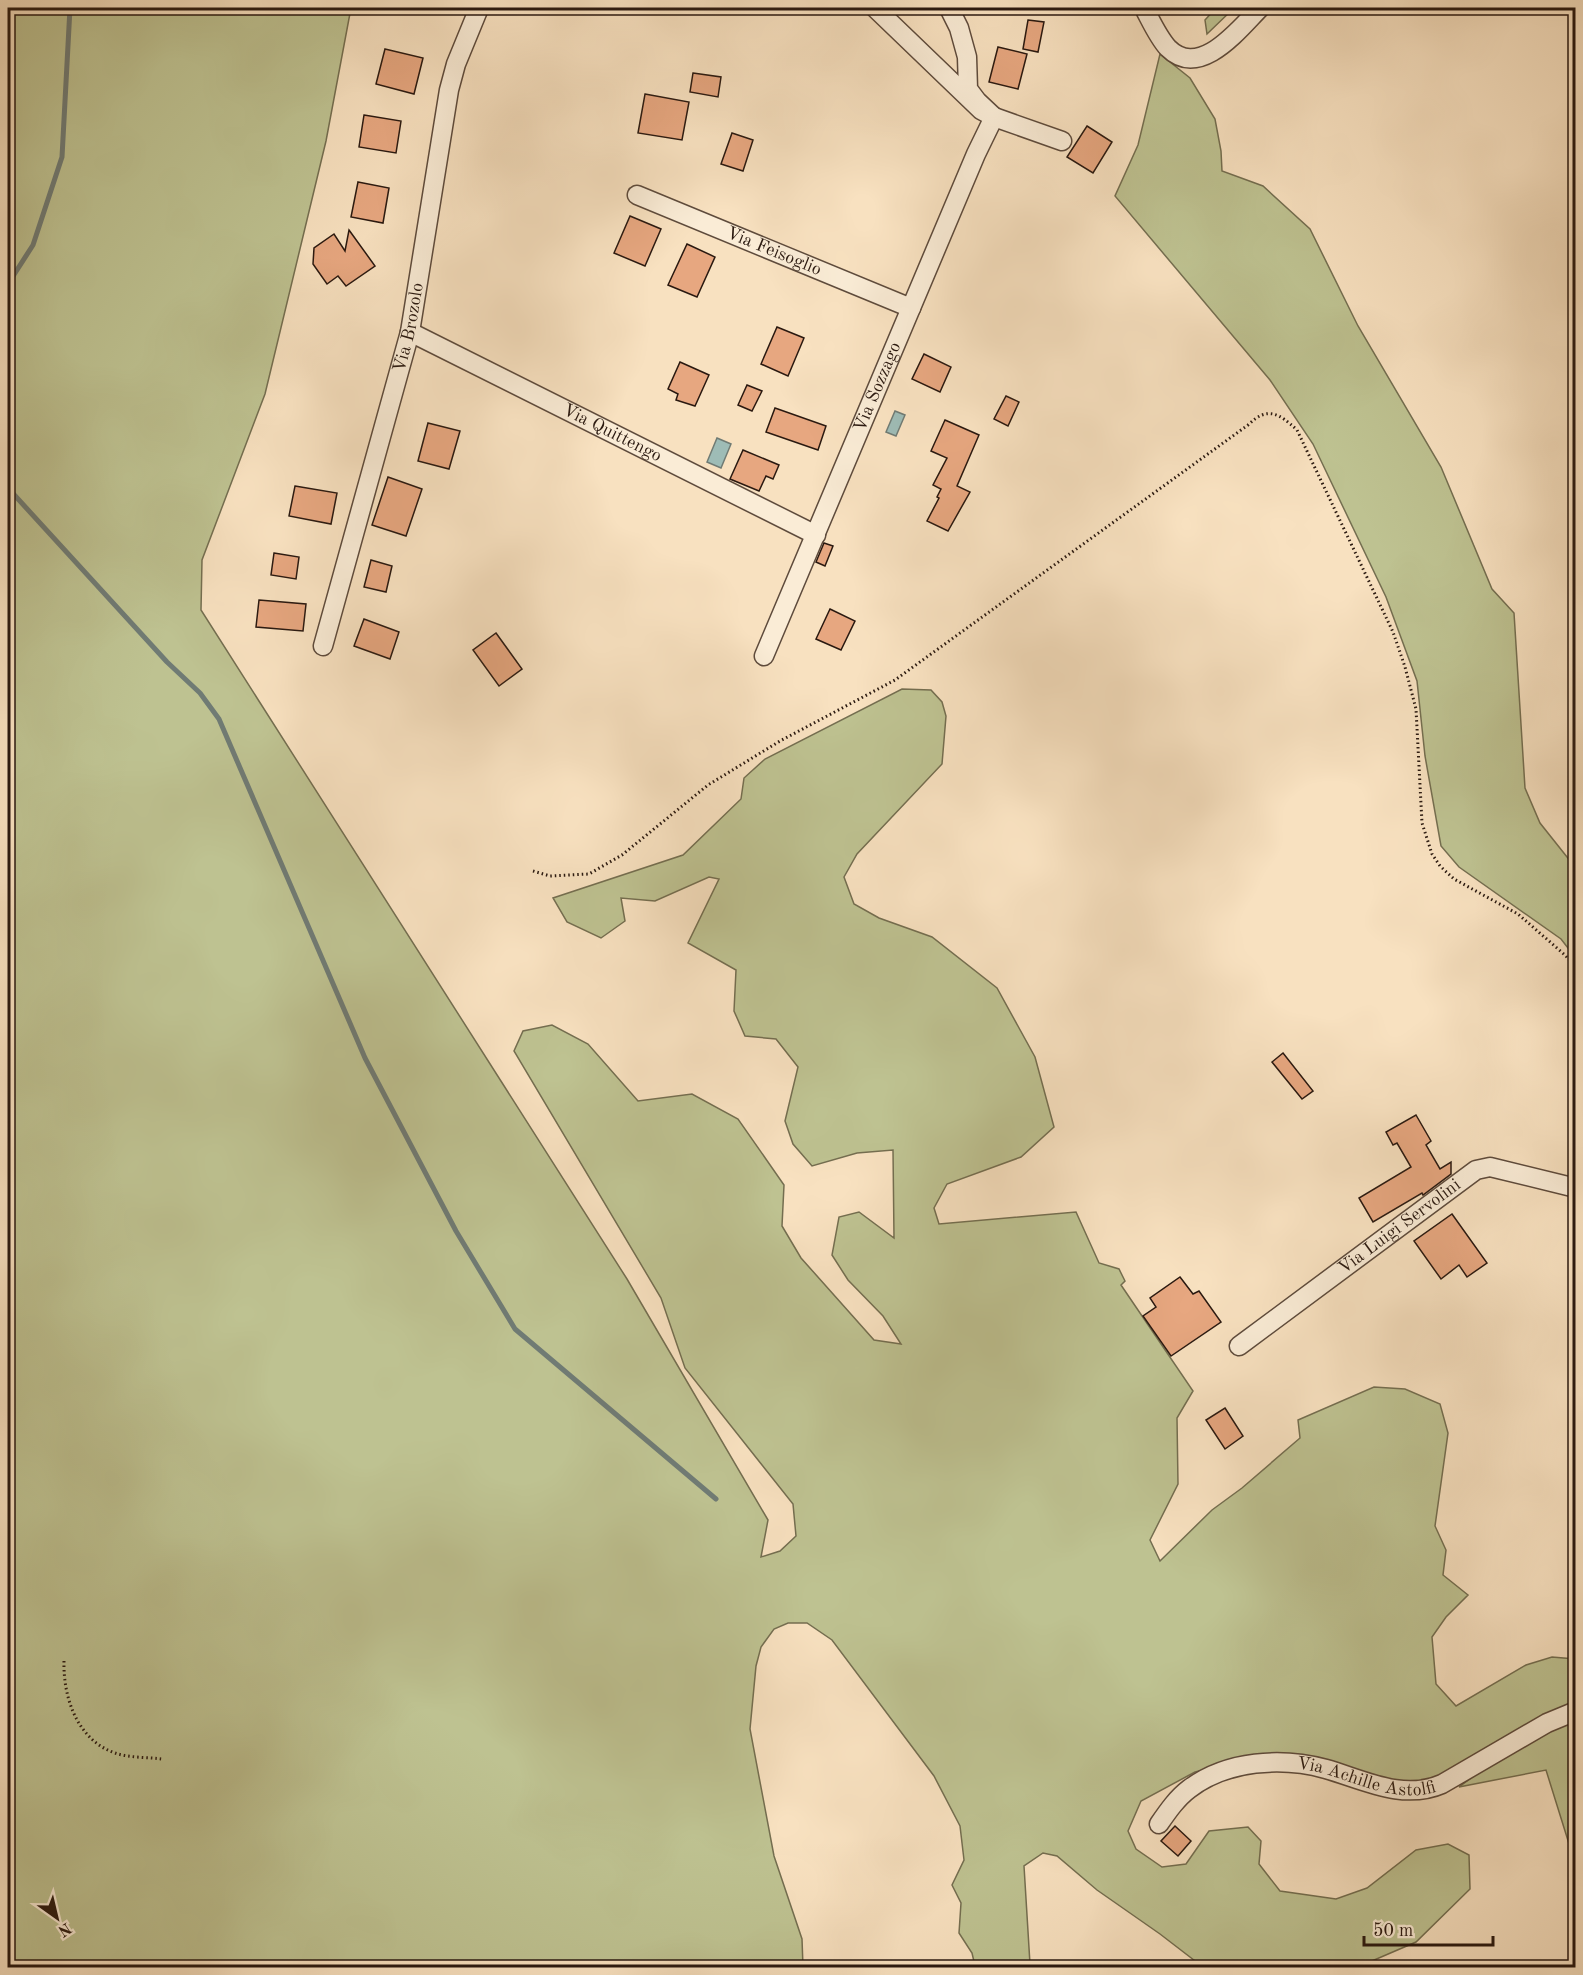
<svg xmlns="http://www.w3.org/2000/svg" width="1583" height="1975" viewBox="0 0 1583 1975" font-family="'Old Standard TT',serif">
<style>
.green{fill:#bec291;stroke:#746e50;stroke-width:1.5}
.water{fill:#9ebcb6;stroke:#707b74;stroke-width:1.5}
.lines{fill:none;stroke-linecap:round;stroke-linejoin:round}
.stream{stroke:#707b74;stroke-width:5}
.building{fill:#e7a780;stroke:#2a1910;stroke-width:1.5}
.street-casing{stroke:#5e4b3c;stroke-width:21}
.path{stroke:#2a1910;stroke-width:3;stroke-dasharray:1.5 3;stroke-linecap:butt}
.street{stroke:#faecd6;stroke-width:18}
.labels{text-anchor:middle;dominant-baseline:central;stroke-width:4.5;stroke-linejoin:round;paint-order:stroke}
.street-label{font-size:18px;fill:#2a1910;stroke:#faecd6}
</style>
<rect width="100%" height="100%" fill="#f8e1c0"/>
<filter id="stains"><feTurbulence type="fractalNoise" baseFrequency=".00333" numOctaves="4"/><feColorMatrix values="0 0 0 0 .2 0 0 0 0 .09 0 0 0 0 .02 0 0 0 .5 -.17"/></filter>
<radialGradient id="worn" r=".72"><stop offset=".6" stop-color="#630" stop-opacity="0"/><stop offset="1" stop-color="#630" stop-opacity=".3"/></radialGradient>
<g class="green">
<polygon points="8,8 351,8 326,141 265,394 202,560 201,610 627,1279 768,1520 761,1557 780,1551 796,1536 793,1504 685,1368 661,1298 514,1051 523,1031 552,1025 588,1044 638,1101 692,1094 738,1119 784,1185 782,1226 801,1258 874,1340 901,1344 883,1316 848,1280 832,1255 839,1217 859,1212 894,1238 893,1150 857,1153 812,1166 793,1144 785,1121 798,1067 776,1039 745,1036 734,1011 736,970 688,943 719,879 709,877 655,901 621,898 625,921 601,938 567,922 553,898 683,855 741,799 744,778 765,759 902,689 931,690 942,702 946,716 942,764 857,854 844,877 854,904 879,918 932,937 997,988 1035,1057 1054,1127 1021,1157 947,1184 934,1208 939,1224 1076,1212 1099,1263 1119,1269 1125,1281 1121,1285 1193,1391 1177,1418 1178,1484 1150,1540 1160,1561 1212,1510 1242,1488 1300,1438 1298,1420 1374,1387 1405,1389 1440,1404 1448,1433 1435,1526 1446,1550 1443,1575 1468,1595 1446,1617 1432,1637 1436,1684 1456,1706 1526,1665 1552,1657 1575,1659 1575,1707 1439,1779 1416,1785 1268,1755 1195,1772 1141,1801 1128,1831 1136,1849 1162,1867 1186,1864 1209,1831 1248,1827 1261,1841 1259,1864 1280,1891 1336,1899 1367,1888 1416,1850 1448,1844 1469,1855 1470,1889 1416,1942 1358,1967 1203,1967 1160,1934 1097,1890 1057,1856 1043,1853 1024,1866 1030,1964 1027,1968 975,1966 972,1953 959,1933 961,1903 952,1885 964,1860 960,1826 934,1776 832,1640 807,1623 788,1623 774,1629 761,1647 756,1666 750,1729 774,1856 802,1939 803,1967 8,1968"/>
<polygon points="1216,8 1234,8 1207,34 1205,20"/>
<polygon points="1160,54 1190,78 1215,119 1221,151 1222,171 1263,186 1310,229 1358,326 1441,467 1492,589 1514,613 1525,788 1540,823 1575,867 1575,957 1561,939 1459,867 1441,846 1425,756 1417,681 1386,597 1313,444 1270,380 1115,196 1138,145"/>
<polygon points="1575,1719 1575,1863 1546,1770 1459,1787 1494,1761"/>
</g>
<g class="water">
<polygon points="895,411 905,415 896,436 886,432"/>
<polygon points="717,438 731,444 721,468 707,462"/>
</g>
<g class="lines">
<g class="stream">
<polyline points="8,284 33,245 62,157 70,8"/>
<polyline points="8,488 167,662 200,693 219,719 365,1058 456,1231 515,1329 716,1499"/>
</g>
</g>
<g class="building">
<polygon points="1028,20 1044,22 1038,52 1023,49"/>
<polygon points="998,47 1027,54 1018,89 989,82"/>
<polygon points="385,49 423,58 414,94 376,84"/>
<polygon points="693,73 721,77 718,97 690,92"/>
<polygon points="645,94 689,102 682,140 638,133"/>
<polygon points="364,115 401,121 396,153 359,147"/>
<polygon points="1087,126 1112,142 1093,173 1067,157"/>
<polygon points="732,133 753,140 743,171 721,164"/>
<polygon points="358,182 389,188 383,223 351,217"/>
<polygon points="630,216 661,229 645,266 614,253"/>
<polygon points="349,230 375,266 346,286 338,276 327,284 313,264 314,248 334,234 345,251"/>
<polygon points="687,244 715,257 697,297 668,285"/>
<polygon points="777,327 804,338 788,376 761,364"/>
<polygon points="924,354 951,367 940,392 912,379"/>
<polygon points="680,362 709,375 695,406 676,400 678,394 668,389"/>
<polygon points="747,385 762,391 752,411 738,405"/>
<polygon points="1006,396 1019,402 1008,426 994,419"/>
<polygon points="775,408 826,426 818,450 766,432"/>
<polygon points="945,420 979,435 957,486 970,492 948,531 927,521 939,498 937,497 941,489 933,485 947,458 931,451"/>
<polygon points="428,423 460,431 449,469 418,461"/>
<polygon points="743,450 779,465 773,479 766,476 759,491 730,479"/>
<polygon points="388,477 422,489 406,536 372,525"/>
<polygon points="295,486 337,493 331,524 289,516"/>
<polygon points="824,543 833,546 825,566 816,562"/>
<polygon points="274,553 299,557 296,579 271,575"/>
<polygon points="371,560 392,566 386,592 364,587"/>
<polygon points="259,600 306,604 303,631 256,627"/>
<polygon points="830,609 855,621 841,650 816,639"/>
<polygon points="364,619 399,632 390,659 354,646"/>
<polygon points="496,633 522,669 499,686 473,650"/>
<polygon points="1283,1053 1313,1091 1302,1099 1272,1062"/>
<polygon points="1416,1115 1431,1141 1426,1145 1440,1169 1451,1162 1451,1174 1423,1195 1422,1193 1373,1222 1359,1198 1411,1167 1397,1143 1393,1145 1386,1132"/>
<polygon points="1452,1214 1487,1263 1467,1277 1459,1265 1441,1279 1414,1241"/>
<polygon points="1180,1277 1193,1294 1199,1291 1221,1322 1171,1356 1143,1316 1156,1307 1150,1298"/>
<polygon points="1225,1408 1243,1436 1225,1449 1206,1420"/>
<polygon points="1175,1826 1191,1841 1178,1856 1161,1841"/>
</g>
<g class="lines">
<defs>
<g id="street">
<polyline points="875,8 981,110 994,117 1062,141"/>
<path d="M1144,8C1151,21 1158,37 1168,48C1200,80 1239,29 1260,8"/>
<path id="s1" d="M637,195L911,308"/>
<path id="s2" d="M410,332L816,535"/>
<path id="s3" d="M323,646L410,332L449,90L456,64L479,8"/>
<path id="s4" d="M764,656L976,154L994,117L977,101L968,89L967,57L959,28L949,8"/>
<path id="s5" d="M1239,1346L1476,1170L1490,1167L1576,1188"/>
<path id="s6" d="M1159,1824C1168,1811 1177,1798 1189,1789C1227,1760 1282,1757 1326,1769C1364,1780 1403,1801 1442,1784L1547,1723L1576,1711"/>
</g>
</defs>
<use href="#street" class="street-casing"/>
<g class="path">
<path d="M533,871L550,876L589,874L622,855L708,785L780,741L895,680L1248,425C1267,406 1279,413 1297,430L1393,632L1405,667L1416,709L1422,823L1432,854L1440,866L1454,879L1518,914L1565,955L1576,968"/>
<path d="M64,1661C63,1697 77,1740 115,1753C129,1758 147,1757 162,1759"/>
</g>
<use href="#street" class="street"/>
</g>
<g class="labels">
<g class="street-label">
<text stroke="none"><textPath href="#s1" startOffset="148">Via Feisoglio</textPath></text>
<text stroke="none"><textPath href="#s3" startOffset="330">Via Brozolo</textPath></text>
<text stroke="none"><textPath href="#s4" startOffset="292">Via Sozzago</textPath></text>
<text stroke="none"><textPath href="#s2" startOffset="226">Via Quittengo</textPath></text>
<text stroke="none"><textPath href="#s5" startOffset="200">Via Luigi Servolini</textPath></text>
<text stroke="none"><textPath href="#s6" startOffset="231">Via Achille Astolfi</textPath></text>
</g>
</g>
<rect width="1583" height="1975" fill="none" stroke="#f8e1c0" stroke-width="30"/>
<rect x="9" y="9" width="1565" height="1957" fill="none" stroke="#2a1910" stroke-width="3"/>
<rect x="15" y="15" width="1553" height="1945" fill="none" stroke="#2a1910" stroke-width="1.5"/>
<g transform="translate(57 1918) rotate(146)" stroke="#faecd6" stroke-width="4.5" paint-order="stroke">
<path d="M0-4.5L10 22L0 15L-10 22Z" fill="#2a1910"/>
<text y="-9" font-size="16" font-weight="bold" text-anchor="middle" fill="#2a1910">N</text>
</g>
<path d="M1364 1936v9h129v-9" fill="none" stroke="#2a1910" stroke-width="3"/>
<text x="1373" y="1936" font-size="18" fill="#2a1910" stroke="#faecd6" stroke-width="4.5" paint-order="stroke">50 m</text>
<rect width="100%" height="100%" filter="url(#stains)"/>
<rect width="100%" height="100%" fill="url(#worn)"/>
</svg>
